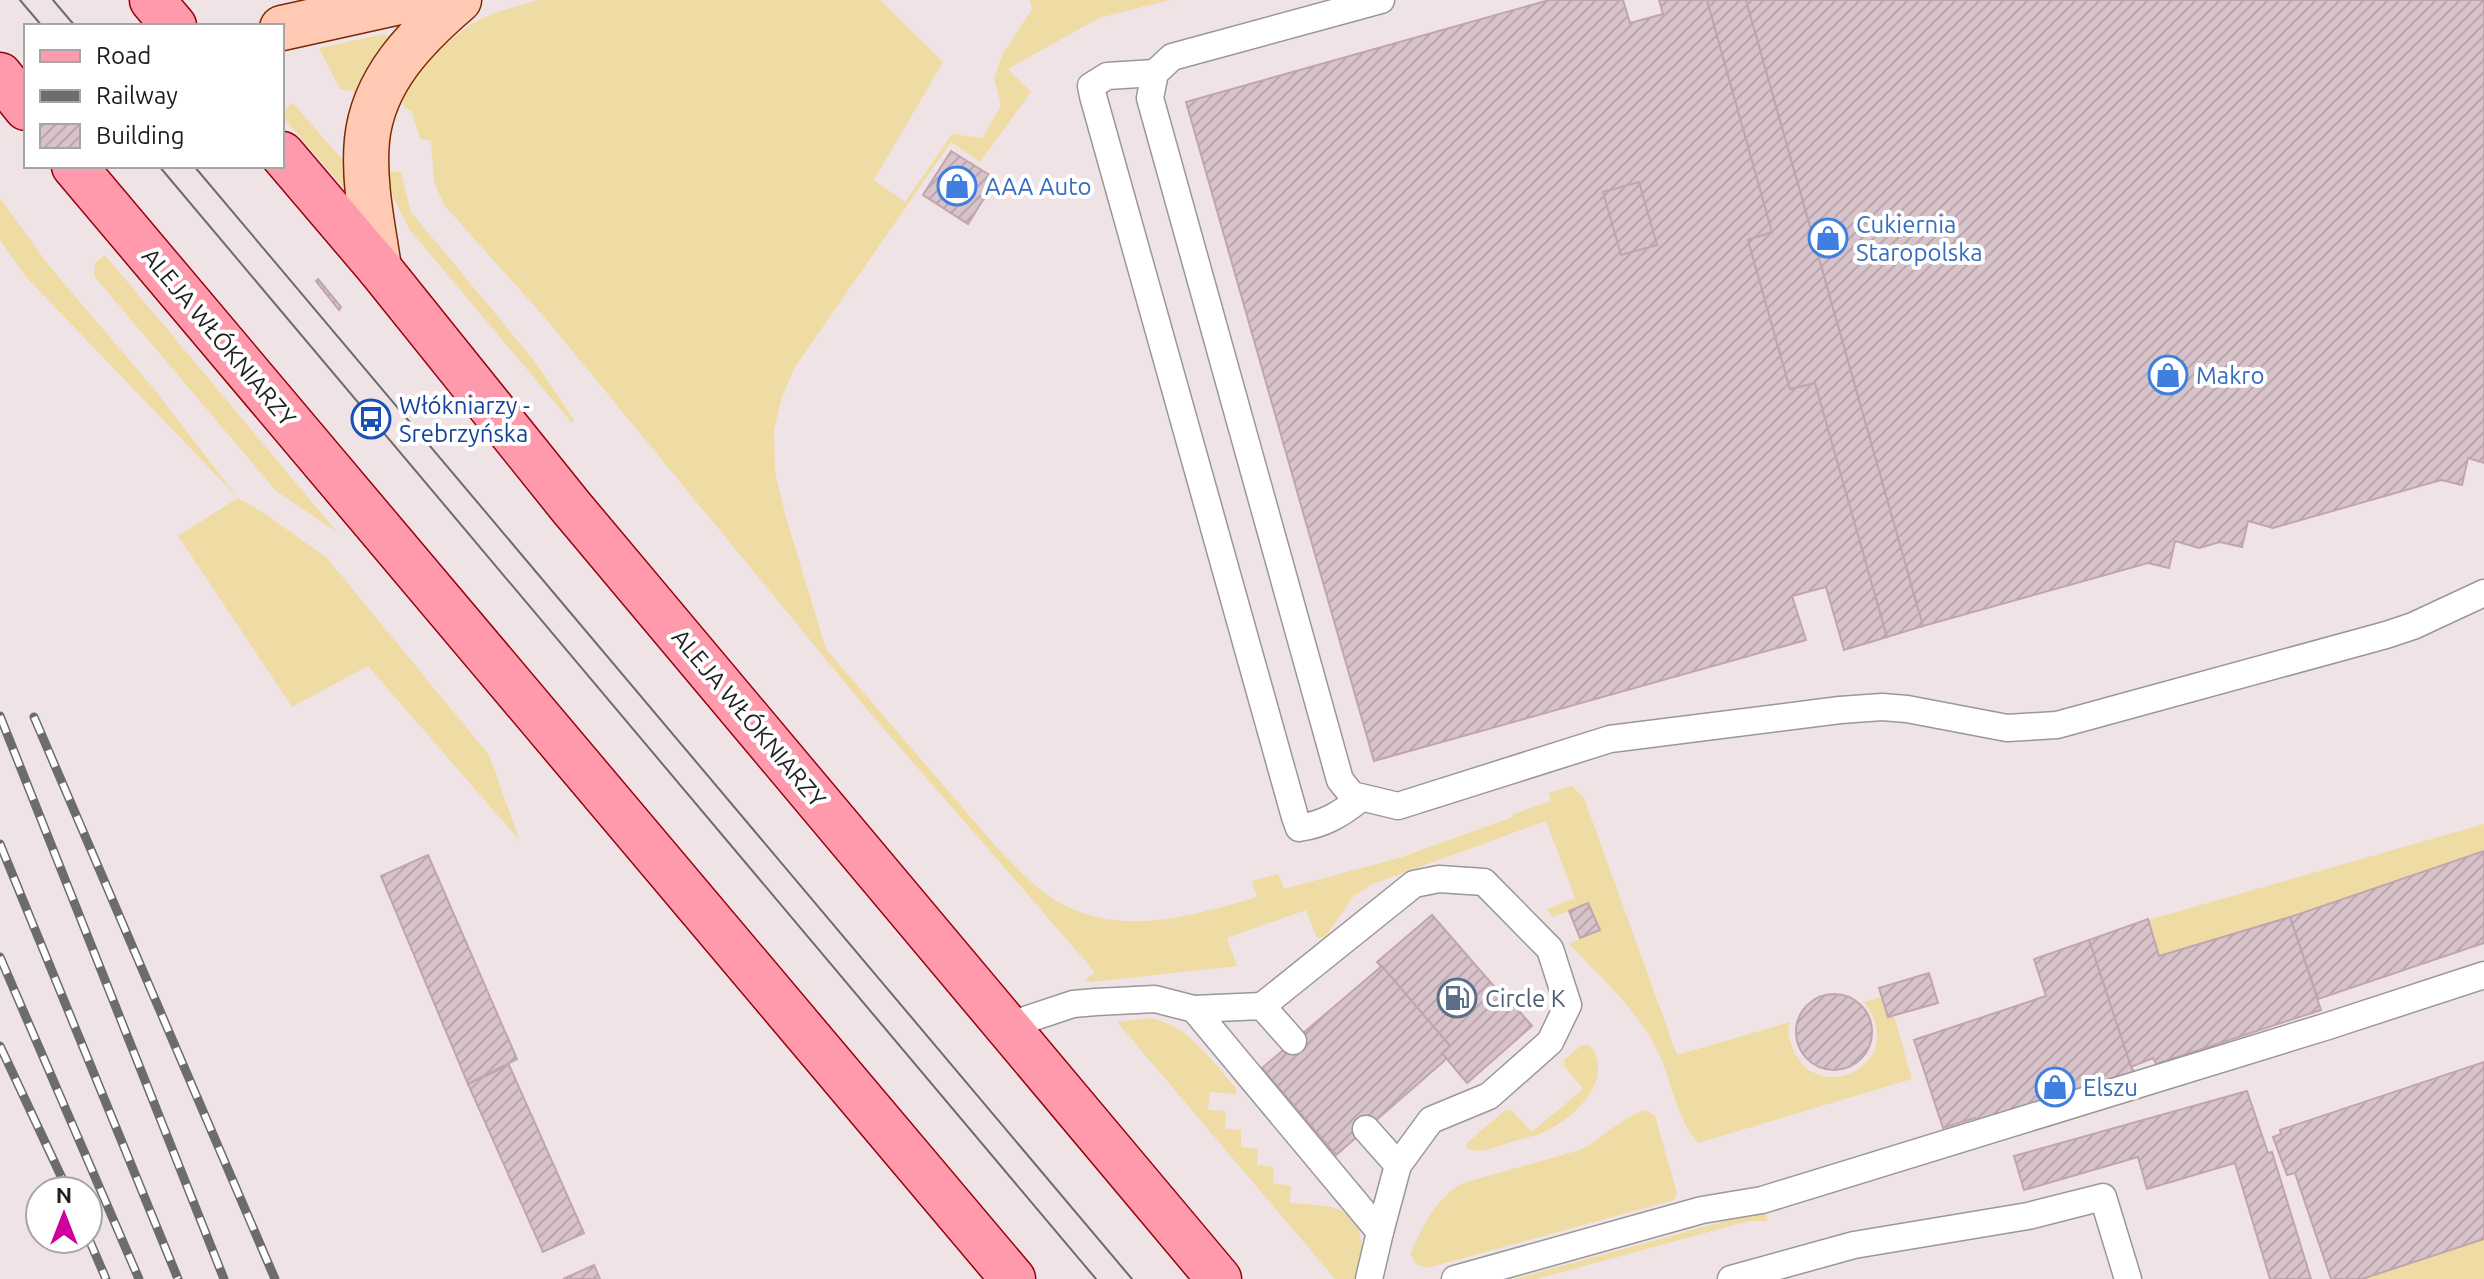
<svg xmlns="http://www.w3.org/2000/svg" width="2484" height="1279" viewBox="0 0 2484 1279" font-family="Ubuntu,sans-serif">
<style>
.grass{fill:#efdca4}
.building{fill:url(#building-hatch);stroke:#c3a4ae;stroke-width:2}
.lines{fill:none;stroke-linecap:round;stroke-linejoin:round}
.service-casing{stroke:#989898;stroke-width:29}
.secondary-casing{stroke:#7b2b00;stroke-width:47}
.primary-casing{stroke:#99000e;stroke-width:47}
.service{stroke:#fff;stroke-width:26}
.secondary{stroke:#ffc9b3;stroke-width:44}
.primary{stroke:#ff9aad;stroke-width:44}
.tram{stroke:#6c6c6c;stroke-width:2}
.rail-casing{stroke:#6c6c6c;stroke-width:9}
.rail{stroke:#fff;stroke-width:6;stroke-dasharray:18;stroke-linecap:butt}
.labels{text-anchor:middle;dominant-baseline:central;stroke-width:8;stroke-linejoin:round;paint-order:stroke}
.shop-label{font-size:24px;fill:#366cbe;stroke:#fff;text-anchor:start}
.street-label{font-size:24px;fill:#1e1e1e;stroke:#fff}
.transit-label{font-size:24px;fill:#164399;stroke:#fff;text-anchor:start}
.service-label{font-size:24px;fill:#4e5e75;stroke:#fff;text-anchor:start}
</style>
<defs>
<pattern id="building-hatch" width="6" height="6" patternUnits="userSpaceOnUse" patternTransform="scale(2)"><rect width="6" height="6" fill="#d8c3ca"/><path d="M-1 1l2-2M0 6l6-6M5 7l2-2" fill="none" stroke="#b9a7ad"/></pattern>
</defs>
<rect width="100%" height="100%" fill="#f0e3e5"/>
<g class="grass">
<path d="M539,0H880L943,62L874,180L905,202L952,134L982,138L1001,106L994,78L1002,55L1032,9L1030,0H1170L1099,18L1008,69L1031,92L980,162L951,142L795,367L782,397L774,430L775,472L785,514L826,649L1000,851C1017,868 1034,887 1055,900C1120,939 1191,916 1257,897L1252,881L1278,874L1284,889L1402,857L1513,817V814L1551,801L1548,793L1572,786L1584,798L1677,1055L1790,1022C1787,1033 1789,1041 1794,1051C1820,1108 1911,1062 1864,1002L1881,997L1888,1017L1894,1015L1912,1079L1698,1143C1675,1117 1672,1078 1656,1048C1635,1007 1600,977 1569,944L1599,930L1588,904L1552,917L1547,909L1575,898L1546,821L1370,885L1353,897L1325,937L1317,938L1306,910L1227,938L1237,966L1091,982L1085,980L1095,972L870,713L546,319L444,205L434,182L431,141L420,139L412,112L404,107C402,101 401,95 404,89C411,74 458,32 473,23C494,12 516,6 539,0Z"/>
<polygon points="384,34 389,36 389,40 367,71 358,92 340,89 319,48"/>
<polygon points="293,103 347,165 348,193 282,116 282,112"/>
<polygon points="388,171 401,172 411,212 533,359 574,420 572,423 409,229 393,197"/>
<polygon points="0,198 50,267 154,389 238,498 267,515 327,558 489,755 520,841 368,666 292,707 178,536 238,498 26,277 0,240"/>
<polygon points="105,255 337,532 276,491 94,276 95,263"/>
<polygon points="2484,824 2484,851 2290,917 2159,956 2148,920"/>
<path d="M1151,1018C1190,1027 1211,1060 1236,1088V1094L1210,1092L1208,1110L1226,1111L1225,1129L1241,1130V1147L1258,1149L1257,1165L1274,1167L1273,1183L1291,1186L1290,1203C1320,1206 1358,1202 1361,1241C1363,1254 1360,1268 1354,1279H1335L1117,1022Z"/>
<path d="M1582,1045H1590C1616,1080 1574,1118 1544,1132C1533,1137 1520,1139 1508,1143C1494,1147 1480,1156 1466,1147L1468,1142L1504,1111L1511,1110L1532,1132L1583,1089L1564,1066V1060Z"/>
<path d="M1646,1110L1655,1116L1677,1193L1674,1200L1427,1268L1416,1264L1410,1254C1424,1225 1434,1200 1463,1183L1580,1150C1603,1139 1622,1116 1646,1110Z"/>
<polygon points="1765,1210 1768,1221 1749,1221 1537,1279 1514,1279"/>
<polygon points="2484,1239 2484,1279 2362,1279"/>
</g>
<g class="building">
<polygon points="1549,0 1623,0 1630,23 1663,14 1659,0 1707,0 1772,232 1748,240 1790,389 1815,383 1887,637 1844,650 1826,587 1792,596 1806,640 1374,761 1186,102"/>
<polygon points="1707,0 1746,0 1923,626 1887,637 1815,383 1790,389 1748,240 1772,232"/>
<polygon points="1746,0 2484,0 2484,463 2468,458 2462,485 2441,480 2273,528 2248,521 2242,547 2220,542 2199,548 2175,541 2169,568 2148,563 1923,626"/>
<polygon points="951,151 996,179 968,224 923,195"/>
<polygon points="1639,182 1657,245 1621,255 1603,192"/>
<polygon points="318,279 341,307 339,310 316,281"/>
<polygon points="2484,851 2484,943 2318,999 2290,917"/>
<polygon points="428,855 517,1059 468,1084 381,876"/>
<polygon points="1588,903 1600,930 1580,938 1569,911"/>
<polygon points="1432,915 1505,999 1507,997 1532,1026 1467,1083 1442,1053 1450,1046 1377,962"/>
<polygon points="2290,917 2321,1010 2156,1064 2153,1058 2131,1067 2089,940 2148,919 2159,956"/>
<polygon points="2089,940 2131,1067 2136,1074 1978,1126 1975,1118 1943,1128 1914,1040 2046,996 2034,959"/>
<polygon points="1382,966 1450,1046 1442,1053 1446,1058 1444,1061 1336,1155 1262,1068"/>
<polygon points="1929,973 1938,1003 1888,1017 1879,988"/>
<circle cx="1834" cy="1032" r="38"/>
<polygon points="2484,1062 2484,1239 2362,1279 2331,1279 2295,1173 2287,1175 2273,1137 2281,1134 2280,1130"/>
<polygon points="509,1065 584,1233 543,1252 468,1084"/>
<polygon points="2247,1091 2268,1153 2272,1152 2311,1279 2270,1279 2235,1163 2147,1189 2138,1157 2024,1190 2014,1156"/>
<polygon points="594,1265 600,1279 563,1279"/>
</g>
<g class="lines">
<defs>
<g id="service">
<polyline points="1381,0 1172,57 1155,73 1150,98 1340,780 1352,795 1398,806 1610,739 1840,710 1882,707 1907,709 2007,728 2057,725 2386,635 2413,626 2484,593"/>
<path d="M1155,73L1107,76L1091,86L1093,96L1295,817L1299,828C1325,824 1341,814 1361,798"/>
<polyline points="1262,1006 1414,884 1439,879 1484,882 1550,949 1568,1005 1550,1042 1489,1096 1431,1120 1398,1165"/>
<polyline points="1194,1009 1262,1006 1293,1041"/>
<polyline points="1007,1026 1073,1004 1096,1002 1155,999 1194,1009 1380,1232 1369,1279"/>
<polyline points="1366,1129 1398,1165 1380,1232"/>
<polyline points="1455,1279 1702,1210 1762,1200 2328,1026 2484,975"/>
<polyline points="1731,1279 1854,1245 2028,1216 2103,1197 2128,1279"/>
</g>
<g id="secondary">
<polyline points="282,28 408,0"/>
<path d="M379,268C373,227 363,182 367,140C373,80 416,37 459,0"/>
</g>
<g id="primary">
<polyline points="152,0 174,26"/>
<polyline points="0,75 26,108"/>
<polyline points="282,154 379,268 571,507 1219,1279"/>
<polyline points="74,166 1013,1279"/>
</g>
</defs>
<use href="#service" class="service-casing"/>
<use href="#secondary" class="secondary-casing"/>
<use href="#primary" class="primary-casing"/>
<use href="#service" class="service"/>
<use href="#secondary" class="secondary"/>
<use href="#primary" class="primary"/>
<g class="tram">
<polyline points="20,0 42,26"/>
<polyline points="53,0 75,26"/>
<polyline points="159,166 1096,1279"/>
<polyline points="194,166 1132,1279"/>
</g>
<defs>
<g id="rail">
<polyline points="0,716 224,1279"/>
<polyline points="34,717 275,1279"/>
<polyline points="0,844 178,1279"/>
<polyline points="0,957 139,1279"/>
<polyline points="0,1046 68,1191"/>
<polyline points="88,1237 106,1279"/>
</g>
</defs>
<use href="#rail" class="rail-casing"/>
<use href="#rail" class="rail"/>
</g>
<defs>
<symbol id="shop-ring" viewBox="-11 -11 22 22"><circle r="9.5" fill="#fff" stroke="#3f7fe0" stroke-width="1.5"/><path d="M-5-2.5h2.3a2.7 3.5 0 0 1 5.4 0H5L5.5 6h-11ZM-1.5-2.5h3a1.5 2.3 0 0 0-3 0Z" fill="#3f7fe0"/></symbol>
<symbol id="bus-ring" viewBox="-11 -11 22 22"><circle r="9.5" fill="#fff" stroke="#1a4fb4" stroke-width="1.5"/><path d="M-5-6H5V4H4V6H2V4H-2V6H-4V4H-5ZM-3.5-4V0h7V-4ZM-3.5 1.2v1.5H-2V1.2ZM2 1.2v1.5H3.5V1.2Z" fill="#1a4fb4"/></symbol>
<symbol id="fuel-ring" viewBox="-11 -11 22 22"><circle r="9.5" fill="#fff" stroke="#5c6f8a" stroke-width="1.5"/><path d="M-5.5-6h7V0h2V4h1.3V-2.5L3-4.5l.8-.8L6-3V5H2.5V1h-1V6h-7ZM-4.2-4.7v3.2H.2V-4.7Z" fill="#5c6f8a"/></symbol>
</defs>
<g fill-rule="evenodd">
<use href="#shop-ring" x="935" y="164" width="44" height="44"/>
<use href="#shop-ring" x="1806" y="216" width="44" height="44"/>
<use href="#shop-ring" x="2146" y="353" width="44" height="44"/>
<use href="#bus-ring" x="349" y="397" width="44" height="44"/>
<use href="#fuel-ring" x="1435" y="976" width="44" height="44"/>
<use href="#shop-ring" x="2033" y="1065" width="44" height="44"/>
</g>
<g class="labels">
<g class="shop-label">
<text x="985" y="186">AAA Auto</text>
<text x="1856" y="224">Cukiernia<tspan x="1856" dy="28">Staropolska</tspan></text>
<text x="2196" y="375">Makro</text>
<text x="2083" y="1087">Elszu</text>
</g>
<g class="street-label">
<text transform="translate(219 337) rotate(50)">ALEJA WŁÓKNIARZY</text>
<text transform="translate(749 718) rotate(50)">ALEJA WŁÓKNIARZY</text>
</g>
<g class="transit-label">
<text x="399" y="405">Włókniarzy -<tspan x="399" dy="28">Srebrzyńska</tspan></text>
</g>
<g class="service-label">
<text x="1485" y="998">Circle K</text>
</g>
</g>
<rect x="24" y="24" width="260" height="144" fill="#ffffff" stroke="#a5a5a5" stroke-width="2"/>
<rect x="40" y="50" width="40" height="12" fill="#ff9aad" stroke="#a5a5a5" stroke-width="2"/>
<text x="96" y="64" font-size="24" fill="#1e1e1e">Road</text>
<rect x="40" y="90" width="40" height="12" fill="#6c6c6c" stroke="#a5a5a5" stroke-width="2"/>
<text x="96" y="104" font-size="24" fill="#1e1e1e">Railway</text>
<rect x="40" y="124" width="40" height="24" fill="url(#building-hatch)" stroke="#a5a5a5" stroke-width="2"/>
<text x="96" y="144" font-size="24" fill="#1e1e1e">Building</text>
<g transform="translate(64 1215)"><circle r="38" fill="#ffffff" stroke="#a5a5a5" stroke-width="2"/>
<path d="M0-6L14 30L0 20L-14 30Z" fill="#cd009c"/>
<text y="-12" font-size="22" font-weight="bold" text-anchor="middle" fill="#1e1e1e">N</text>
</g>
</svg>
